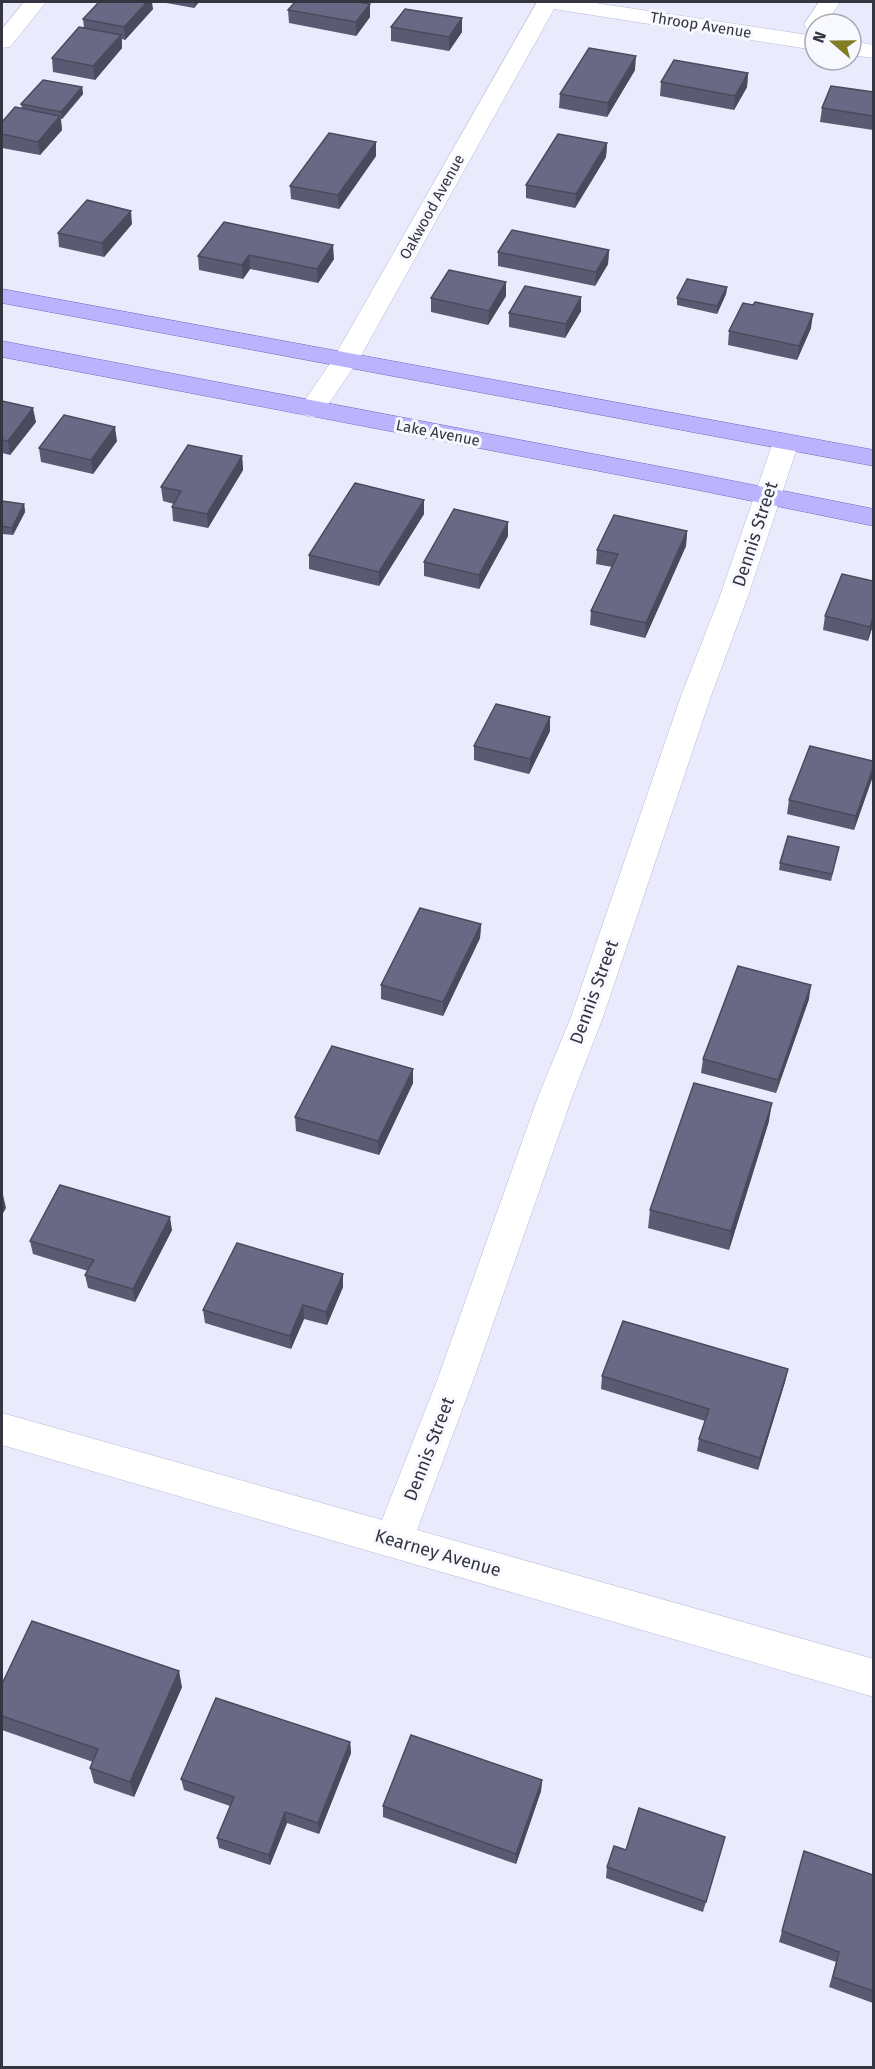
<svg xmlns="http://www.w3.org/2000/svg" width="875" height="2069" viewBox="0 0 875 2069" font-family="'Fira Sans',sans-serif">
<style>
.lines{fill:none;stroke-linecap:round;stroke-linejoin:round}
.minor-casing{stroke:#b8b8d6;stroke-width:1}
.major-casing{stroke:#7066bb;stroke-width:1}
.minor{fill:#fff;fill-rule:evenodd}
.major{fill:#bcb3fe;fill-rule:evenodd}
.wall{fill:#5b5a72}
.shaded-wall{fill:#4a4a5d}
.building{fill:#6a6985;stroke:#4a4a5d;stroke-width:1.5}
.labels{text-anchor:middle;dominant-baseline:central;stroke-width:6;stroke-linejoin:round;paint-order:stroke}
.far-street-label{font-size:15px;fill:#353541;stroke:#f8f8ff}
.street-label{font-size:18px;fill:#353541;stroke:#f8f8ff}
</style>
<rect width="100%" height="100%" fill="#eaeafd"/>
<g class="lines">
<defs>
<g id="minor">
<polygon points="24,2 46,2 10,47 2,48 2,29"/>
<polygon points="537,2 589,2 815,36 815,50 554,9 359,359 321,415 312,417 303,415 299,409 333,359"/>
<polygon points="819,2 840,2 826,24 815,24 815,30 807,29 804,24"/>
<polygon points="851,41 874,45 874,58 851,55"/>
<polygon points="786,434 795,436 799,442 748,596 711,696 603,1017 572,1097 474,1378 417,1530 874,1659 874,1697 2,1445 2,1413 382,1520 438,1378 538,1097 571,1017 681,696 720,596 773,442 777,436"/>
</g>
<g id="major">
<polygon points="2,289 874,450 874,466 2,303"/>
<polygon points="2,341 693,473 874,509 874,526 693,489 2,357"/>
</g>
</defs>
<use href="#minor" class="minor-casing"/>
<use href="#major" class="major-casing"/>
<use href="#minor" class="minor"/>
<use href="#major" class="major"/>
</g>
<g class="wall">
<polygon points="161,2 199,2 194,8"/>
<polygon points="370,4 370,17 356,36 289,23 288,10"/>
<polygon points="153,9 125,40 122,39 122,48 95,80 53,72 52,58 84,28 83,19"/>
<polygon points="462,18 462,32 449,51 391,41 391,27"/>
<polygon points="635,70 607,117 559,108 560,94"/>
<polygon points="748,73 747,87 734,110 660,96 661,82"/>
<polygon points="82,87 83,94 62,119 61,119 62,130 40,155 2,148 2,122 22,109 21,104"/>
<polygon points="873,92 873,130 820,122 822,108"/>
<polygon points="607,143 606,157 575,208 526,198 526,185"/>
<polygon points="376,156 339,209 291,199 290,186"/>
<polygon points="224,222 334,259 318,283 250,269 243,279 199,270 198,256"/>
<polygon points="132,224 104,257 59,247 58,233"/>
<polygon points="609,250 608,264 595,286 498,266 498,252"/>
<polygon points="727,287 726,294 717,314 677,305 677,298"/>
<polygon points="506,296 488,325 431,312 431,298"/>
<polygon points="753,305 811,328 797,360 728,345 729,331"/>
<polygon points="581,311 565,338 509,327 509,313"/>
<polygon points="2,401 36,422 10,455 2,453"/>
<polygon points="117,441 93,474 41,462 39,448"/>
<polygon points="242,456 243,470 208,528 173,521 172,507 174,504 163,501 161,487"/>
<polygon points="424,500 424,514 379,586 309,569 309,555"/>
<polygon points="2,501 24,504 25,512 13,535 2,534"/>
<polygon points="687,531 686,546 645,638 590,625 591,611 612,567 596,564 597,550"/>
<polygon points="508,536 479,589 424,576 424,562"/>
<polygon points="825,616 873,625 868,641 823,630"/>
<polygon points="550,717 550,731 529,774 474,760 474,746"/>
<polygon points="873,776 854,830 787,814 789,800"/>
<polygon points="839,847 831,881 779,870 780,863"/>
<polygon points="481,924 480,938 443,1016 381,999 381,985"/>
<polygon points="809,999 776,1093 701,1073 703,1059"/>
<polygon points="413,1069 413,1083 379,1155 296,1131 295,1117"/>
<polygon points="769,1121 729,1250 648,1228 650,1210"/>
<polygon points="172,1230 135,1302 88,1288 85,1275 88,1271 33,1254 30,1241"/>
<polygon points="343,1287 327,1325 304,1319 291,1349 205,1323 203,1310"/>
<polygon points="788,1369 785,1382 758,1470 697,1451 699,1439 705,1421 601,1389 602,1376"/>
<polygon points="2,1684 182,1687 134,1797 94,1783 90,1768 93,1762 2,1730"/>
<polygon points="350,1742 351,1753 319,1834 287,1823 270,1865 219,1848 217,1838 230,1806 184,1790 181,1779"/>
<polygon points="542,1780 541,1791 516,1864 383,1817 383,1806"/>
<polygon points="725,1837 703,1912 606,1878 607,1867 626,1850"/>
<polygon points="804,1851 873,1875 873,2003 829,1987 836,1962 779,1942"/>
</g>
<g class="shaded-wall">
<polygon points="147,2 152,2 153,9 125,40 124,27"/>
<polygon points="194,2 199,2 194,8"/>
<polygon points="370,4 370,17 356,36 356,22"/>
<polygon points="462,18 462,32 449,51 449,37"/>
<polygon points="121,35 122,48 95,80 93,66"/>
<polygon points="636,56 635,70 607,117 608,103"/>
<polygon points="748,73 747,87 734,110 735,96"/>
<polygon points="82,87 83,94 62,119 61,112"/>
<polygon points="60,116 62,130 40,155 38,142"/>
<polygon points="376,142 376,156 339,209 338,195"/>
<polygon points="607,143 606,157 575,208 576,194"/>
<polygon points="131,211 132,224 104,257 102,243"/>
<polygon points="333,245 334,259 318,283 317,269"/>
<polygon points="609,250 608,264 595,286 596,272"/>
<polygon points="249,255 250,269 243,279 242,265"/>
<polygon points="506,282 506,296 488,325 489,311"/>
<polygon points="727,287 726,294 717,314 717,306"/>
<polygon points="581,297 581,311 565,338 566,324"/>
<polygon points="813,314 811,328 797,360 799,346"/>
<polygon points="33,408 36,422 10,455 8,441"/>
<polygon points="115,427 117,441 93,474 91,460"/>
<polygon points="242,456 243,470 208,528 207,514"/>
<polygon points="424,500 424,514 379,586 379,572"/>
<polygon points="24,504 25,512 13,535 12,528"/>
<polygon points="508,522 508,536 479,589 479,575"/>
<polygon points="687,531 686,546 645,638 646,623"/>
<polygon points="873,618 873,625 868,641 870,627"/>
<polygon points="550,717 550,731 529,774 530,759"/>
<polygon points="873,768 873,776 854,830 856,816"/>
<polygon points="481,924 480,938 443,1016 443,1002"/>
<polygon points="811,985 809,999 776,1093 778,1080"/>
<polygon points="413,1069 413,1083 379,1155 378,1141"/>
<polygon points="772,1103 769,1121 729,1250 731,1231"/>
<polygon points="3,1195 6,1208 2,1215 2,1197"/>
<polygon points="170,1217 172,1230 135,1302 133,1289"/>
<polygon points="343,1274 343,1287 327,1325 326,1312"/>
<polygon points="303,1305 304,1319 291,1349 290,1336"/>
<polygon points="788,1369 785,1382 758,1470 760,1458"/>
<polygon points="179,1671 182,1687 134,1797 130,1782"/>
<polygon points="350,1742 351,1753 319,1834 318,1823"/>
<polygon points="542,1780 541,1791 516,1864 516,1854"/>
<polygon points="285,1812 287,1823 270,1865 269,1855"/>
</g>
<g class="building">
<polygon points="99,2 147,2 124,27 83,19"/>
<polygon points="295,2 358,2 370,4 356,22 288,10"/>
<polygon points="405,9 462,18 449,37 391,27"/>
<polygon points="79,27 121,35 93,66 52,58"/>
<polygon points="589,48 636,56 608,103 560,94"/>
<polygon points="674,60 748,73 735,96 661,82"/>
<polygon points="43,80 82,87 61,112 21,104"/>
<polygon points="831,86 873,92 873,116 822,108"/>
<polygon points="15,107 60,116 38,142 2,134 2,122"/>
<polygon points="329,133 376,142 338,195 290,186"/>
<polygon points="558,134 607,143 576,194 526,185"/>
<polygon points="87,200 131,211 102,243 58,233"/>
<polygon points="224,222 333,245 317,269 249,255 242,265 198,256"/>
<polygon points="512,230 609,250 596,272 498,252"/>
<polygon points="449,270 506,282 489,311 431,298"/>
<polygon points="687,279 727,287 717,306 677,298"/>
<polygon points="525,286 581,297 566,324 509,313"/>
<polygon points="755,302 813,314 799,346 729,331 743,303 753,305"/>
<polygon points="2,401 33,408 8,441 2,440"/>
<polygon points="64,415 115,427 91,460 39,448"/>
<polygon points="188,445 242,456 207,514 172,507 181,491 161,487"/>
<polygon points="355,483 424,500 379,572 309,555"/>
<polygon points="2,501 24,504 12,528 2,526"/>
<polygon points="454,509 508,522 479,575 424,562"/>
<polygon points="614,515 687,531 646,623 591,611 618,554 597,550"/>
<polygon points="842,574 873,581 873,618 870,627 825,616"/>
<polygon points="496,704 550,717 530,759 474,746"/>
<polygon points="810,746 873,761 873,768 856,816 789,800"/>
<polygon points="788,836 839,847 832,874 780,863"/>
<polygon points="420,908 481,924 443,1002 381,985"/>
<polygon points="738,966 811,985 778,1080 703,1059"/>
<polygon points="332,1046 413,1069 378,1141 295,1117"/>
<polygon points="694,1083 772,1103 731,1231 650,1210"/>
<polygon points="60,1185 170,1217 133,1289 85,1275 94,1260 30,1241"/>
<polygon points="237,1243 343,1274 326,1312 303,1305 290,1336 203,1310"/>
<polygon points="623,1321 788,1369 760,1458 699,1439 709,1409 602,1376"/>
<polygon points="32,1621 179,1671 130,1782 90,1768 98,1749 2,1716 2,1684"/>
<polygon points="216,1698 350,1742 318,1823 285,1812 269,1855 217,1838 234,1797 181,1779"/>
<polygon points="411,1735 542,1780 516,1854 383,1806"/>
<polygon points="639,1808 725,1837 706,1902 607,1867 614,1846 626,1850"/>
<polygon points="804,1851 873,1875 873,1991 833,1977 839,1952 782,1931"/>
</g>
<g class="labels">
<g class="far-street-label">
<text transform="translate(701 25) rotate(9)">Throop Avenue</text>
<text transform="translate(432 207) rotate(-61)">Oakwood Avenue</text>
<text transform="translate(438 433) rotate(11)">Lake Avenue</text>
</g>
<g class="street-label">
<text transform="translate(755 534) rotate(-72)">Dennis Street</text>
<text transform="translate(594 992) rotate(-70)">Dennis Street</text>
<text transform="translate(429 1449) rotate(-69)">Dennis Street</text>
<text transform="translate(438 1553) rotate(16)">Kearney Avenue</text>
</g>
</g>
<rect width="875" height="2069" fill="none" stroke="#353541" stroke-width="6"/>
<g transform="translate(833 42) rotate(290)"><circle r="28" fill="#f8f8ff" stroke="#aaaab3" stroke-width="1.5"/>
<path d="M0-4.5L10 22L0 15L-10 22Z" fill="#827d25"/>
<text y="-9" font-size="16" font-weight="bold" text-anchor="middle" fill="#353541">N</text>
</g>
</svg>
